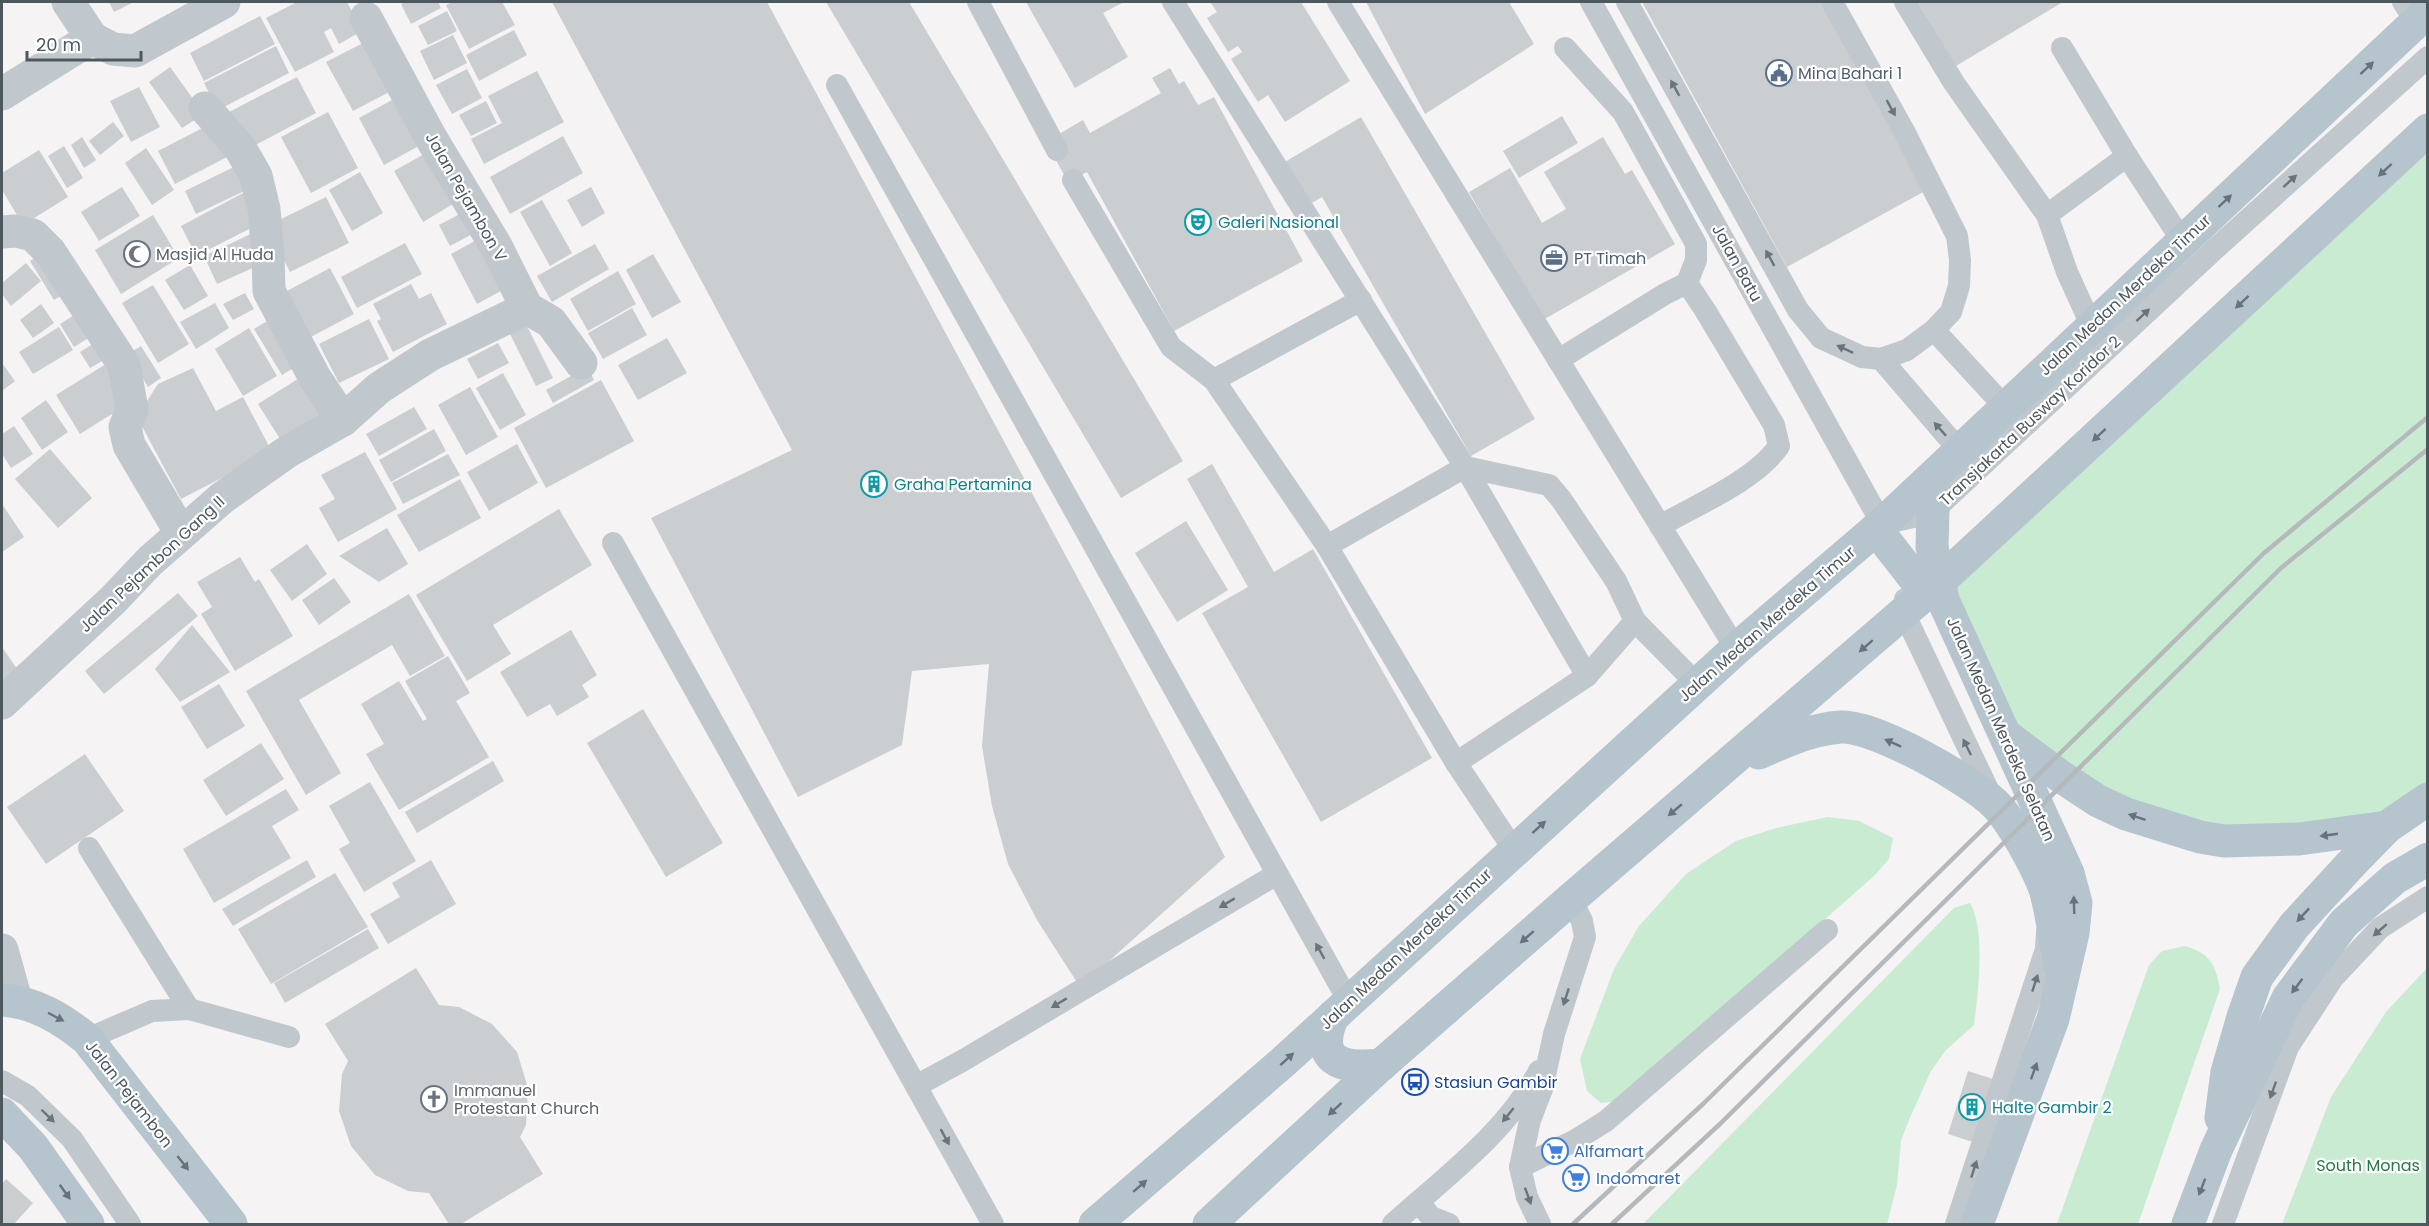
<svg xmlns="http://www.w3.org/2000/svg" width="2429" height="1226" viewBox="0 0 2429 1226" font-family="Poppins,sans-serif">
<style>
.green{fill:#c8ebd2}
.building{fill:#caced1}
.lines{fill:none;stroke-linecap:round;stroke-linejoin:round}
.lane{stroke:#c1c8cd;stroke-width:22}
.street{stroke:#c1c8cd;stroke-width:33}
.primary{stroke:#b6c4cd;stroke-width:33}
.rail{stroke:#b6b9bc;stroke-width:4.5}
.oneway{fill:#67737a}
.oneway2{fill:#6a747a}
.labels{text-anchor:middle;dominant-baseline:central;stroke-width:4.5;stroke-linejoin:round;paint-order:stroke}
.service-label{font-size:16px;fill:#4e5e75;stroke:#fff;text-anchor:start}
.street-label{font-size:16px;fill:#4d585e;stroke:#fff}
.culture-label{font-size:16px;fill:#0d838f;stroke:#fff;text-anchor:start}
.worship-label{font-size:16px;fill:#5b616d;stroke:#fff;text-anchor:start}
.transit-label{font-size:16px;fill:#164399;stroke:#fff;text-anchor:start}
.shop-label{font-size:16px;fill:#366cbe;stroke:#fff;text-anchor:start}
.park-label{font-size:16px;fill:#247945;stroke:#fff}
</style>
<rect width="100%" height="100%" fill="#f5f3f3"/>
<g class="green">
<polygon points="2427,130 2427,799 2387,827 2200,837 2006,735 1938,583"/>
<polygon points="1828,817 1859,821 1893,838 1889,859 1875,875 1619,1101 1601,1103 1587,1091 1580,1059 1614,969 1639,926 1686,874 1736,841 1776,828"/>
<path d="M1970,903C1986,930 1978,994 1974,1025L1946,1050L1931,1071L1908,1122L1901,1141L1897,1185L1887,1224H1643L1954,908Z"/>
<path d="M2185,946C2210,954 2215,963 2220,989L2138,1224H2057L2149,965L2162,951Z"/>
<polygon points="2427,968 2427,1224 2282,1224 2331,1097 2386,1012"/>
</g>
<g class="building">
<polygon points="109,2 134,2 114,12"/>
<polygon points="297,2 347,2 362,31 339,44 331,28 324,32 334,52 295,72 266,18"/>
<polygon points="406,2 438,2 441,8 411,24 401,4"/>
<polygon points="453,2 502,2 515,25 469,49 446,5"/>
<polygon points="552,2 767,2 1095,610 1225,857 1080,987 1037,920 1008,864 992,806 982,746 989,664 912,671 902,745 798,797 651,518 792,450"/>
<polygon points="826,2 909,2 1183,461 1121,498"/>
<polygon points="1026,2 1124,2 1103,13 1128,57 1075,88"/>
<polygon points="1210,2 1301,2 1350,81 1285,122 1268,95 1258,102 1231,59 1242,52 1238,46 1228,52 1207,18 1217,12"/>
<polygon points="1366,2 1509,2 1534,44 1425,114"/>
<polygon points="1642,2 1823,2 1925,191 1787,267"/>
<polygon points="1918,2 2063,2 1956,66"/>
<polygon points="447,11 457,31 428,45 418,26"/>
<polygon points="260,16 275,44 204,81 190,53"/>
<polygon points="514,30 527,55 479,81 466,55"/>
<polygon points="453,35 467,63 434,80 420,51"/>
<polygon points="369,40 395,89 353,111 326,62"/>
<polygon points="276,46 289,73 218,110 204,83"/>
<polygon points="170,67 204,114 182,128 149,82"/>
<polygon points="1170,68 1179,84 1184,81 1198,105 1214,97 1303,261 1174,331 1087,172 1068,182 1052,153 1054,137 1083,120 1090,133 1161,93 1152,78"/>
<polygon points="467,69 482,98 452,114 436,85"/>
<polygon points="537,71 564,122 484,164 471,139 502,123 488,96"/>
<polygon points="297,77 316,113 246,150 227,113"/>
<polygon points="139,87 160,127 131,142 110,101"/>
<polygon points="403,94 428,141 384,165 359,118"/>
<polygon points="486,101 497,123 471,136 459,115"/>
<polygon points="328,112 358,168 311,193 281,137"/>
<polygon points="1562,116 1578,143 1519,178 1503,151"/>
<polygon points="1361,117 1535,419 1471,456 1322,197 1307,206 1283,163"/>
<polygon points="216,121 233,154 175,184 158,151"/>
<polygon points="113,122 124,136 100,155 89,141"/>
<polygon points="563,136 583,173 510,214 490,177"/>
<polygon points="82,137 96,160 84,168 71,145"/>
<polygon points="1603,137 1625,174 1632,170 1675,244 1543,320 1469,192 1510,168 1542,223 1566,209 1544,172"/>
<polygon points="64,146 83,178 67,188 48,156"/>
<polygon points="146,148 174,190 152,205 125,163"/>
<polygon points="435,148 463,198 423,222 394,171"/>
<polygon points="39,150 68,197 23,225 2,190 2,173"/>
<polygon points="246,161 257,185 196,214 185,191"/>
<polygon points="360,172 383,213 352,231 329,190"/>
<polygon points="122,187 140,216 99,241 81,212"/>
<polygon points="591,187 605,213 582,227 567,200"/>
<polygon points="245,192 261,223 196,256 181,226"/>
<polygon points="326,197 349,243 290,272 267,226"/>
<polygon points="542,200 572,253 550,266 520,212"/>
<polygon points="471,208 482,229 450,246 439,225"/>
<polygon points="153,215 179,258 121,294 95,250"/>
<polygon points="255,232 268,261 217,284 204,256"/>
<polygon points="484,236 510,286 477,304 451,254"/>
<polygon points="405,243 422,274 357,308 341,277"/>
<polygon points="595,244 609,269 552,302 537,276"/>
<polygon points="653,254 681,302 652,318 626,270"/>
<polygon points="36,257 67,292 54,300 30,261"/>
<polygon points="26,263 41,281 11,306 2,294 2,283"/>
<polygon points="190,265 208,296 184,310 165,280"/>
<polygon points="330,268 354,314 309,338 285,292"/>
<polygon points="618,271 636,304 588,331 570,299"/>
<polygon points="411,284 419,299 431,293 447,324 393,352 377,321 381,319 373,304"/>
<polygon points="153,285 189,344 158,363 122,303"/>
<polygon points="245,293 254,309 233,320 223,304"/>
<polygon points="215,303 229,328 196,349 180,322"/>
<polygon points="41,304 54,323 33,338 20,320"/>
<polygon points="632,308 647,335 603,359 588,333"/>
<polygon points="84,309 98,332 74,347 60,324"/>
<polygon points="277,315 305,361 282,375 254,329"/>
<polygon points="369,319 389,359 339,383 319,344"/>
<polygon points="526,324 553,378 536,386 509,332"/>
<polygon points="59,327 73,350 33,374 19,352"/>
<polygon points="249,328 277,376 243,396 215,349"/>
<polygon points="667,338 687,373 638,400 618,365"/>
<polygon points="101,339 111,356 90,368 80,352"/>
<polygon points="498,343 509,363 478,379 467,359"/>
<polygon points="141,346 161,378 148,387 128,354"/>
<polygon points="2,363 15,381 2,391"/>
<polygon points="106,364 121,389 115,412 80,434 56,395"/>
<polygon points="587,367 594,380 553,403 546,390"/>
<polygon points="193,368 216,411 243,397 272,452 181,499 137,417 158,384"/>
<polygon points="309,372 333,409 282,442 258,404"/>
<polygon points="503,373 526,415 500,430 476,388"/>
<polygon points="601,380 634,441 546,488 514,428"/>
<polygon points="470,387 498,437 466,455 438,405"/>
<polygon points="46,400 68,432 42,450 21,418"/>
<polygon points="414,407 427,429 379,456 366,434"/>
<polygon points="14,426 33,454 11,468 2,454 2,434"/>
<polygon points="434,429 446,451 391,482 379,460"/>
<polygon points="517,444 538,483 489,511 467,472"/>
<polygon points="50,449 92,498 58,528 15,479"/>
<polygon points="365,452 397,509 338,542 319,508 335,499 321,475"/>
<polygon points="448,454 460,475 403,504 392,483"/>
<polygon points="1212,464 1274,572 1313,549 1432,758 1321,822 1202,613 1248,587 1187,479"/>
<polygon points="460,479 481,518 419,552 397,515"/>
<polygon points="2,504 24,537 2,552"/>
<polygon points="559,509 592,565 493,625 511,654 467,681 416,595"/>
<polygon points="1186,521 1228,590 1177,622 1135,553"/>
<polygon points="387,528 408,564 379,582 339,556"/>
<polygon points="307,544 327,574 292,601 270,570"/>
<polygon points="240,557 255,582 259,579 293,636 235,671 201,614 212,607 197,582"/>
<polygon points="334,578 351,602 319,625 302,600"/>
<polygon points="178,593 198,616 104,694 85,671"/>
<polygon points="409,594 445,656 410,676 392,645 299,700 341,773 306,795 246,691"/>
<polygon points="192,625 230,672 180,702 155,669"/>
<polygon points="571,630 597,675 582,685 589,697 557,716 550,704 527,717 500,672"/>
<polygon points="2,647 19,672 2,685"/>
<polygon points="448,656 470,693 456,701 489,757 399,810 366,754 384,744 361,704 399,681 423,721 427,719 405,681"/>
<polygon points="219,684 245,726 207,749 181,707"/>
<polygon points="643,709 723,843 666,877 587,743"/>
<polygon points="261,743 284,779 226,816 203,780"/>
<polygon points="85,754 124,811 46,864 7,807"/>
<polygon points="493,761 504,781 417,833 405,812"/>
<polygon points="370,782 416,861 364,892 339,849 350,843 329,806"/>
<polygon points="286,789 299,810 272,826 291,858 214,903 183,849"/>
<polygon points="307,860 316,877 233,926 222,909"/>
<polygon points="431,860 456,904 388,944 370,914 400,897 392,883"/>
<polygon points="335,873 368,927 271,984 238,929"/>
<polygon points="368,929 379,948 285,1003 274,983"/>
<polygon points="416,968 439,1005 459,1007 492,1024 517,1052 528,1088 526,1125 520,1137 543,1174 461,1224 449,1224 429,1193 408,1191 375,1175 351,1146 339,1111 342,1074 348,1061 325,1024"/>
<polygon points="1968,1071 1996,1080 1976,1143 1948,1134"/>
<polygon points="6,1179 33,1203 14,1224 2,1224 2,1184"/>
</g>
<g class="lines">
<g class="lane">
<polyline points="978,2 1057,150"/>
<polyline points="1173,2 1465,467 1587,676"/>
<polyline points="1338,2 1736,649"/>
<polyline points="1591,2 1882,524 1931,513"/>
<polyline points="1627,2 1798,310 1821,338 1862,357 1881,359 1959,450"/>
<polyline points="1832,2 1904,131 1957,236 1960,260 1959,286 1951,312 1934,330 2005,407"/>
<polyline points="1905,2 1954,83 2047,215"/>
<polyline points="2403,2 2416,22"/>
<polyline points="1565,48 1623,112 1696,244 1696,260 1687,283"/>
<polyline points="2062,48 2127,156"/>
<polyline points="837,85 1349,1002"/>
<polyline points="1073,180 1171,347 1214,380 1327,546 1456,763 1514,850"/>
<polyline points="2092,327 2067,272 2047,215 2127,156 2183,242"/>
<polyline points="1881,359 1907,350 1934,330"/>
<path d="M1558,360L1665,294L1687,283L1705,310L1774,425L1779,446C1756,480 1696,505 1660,526"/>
<polyline points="1214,380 1361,300"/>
<polyline points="1930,516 1931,513 2215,249 2428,57"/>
<polyline points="613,543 993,1224"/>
<polyline points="1327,546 1465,467 1549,485 1561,499 1616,581 1635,621 1698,685"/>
<polyline points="1905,599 1904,613 1992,798"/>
<polyline points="1456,763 1587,676 1635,621"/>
<polyline points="89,848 189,1009"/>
<polyline points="87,1039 152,1011 189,1009 289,1037"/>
<polyline points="2,1081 28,1096 72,1139 130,1224"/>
<polyline points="916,1086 962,1061 1277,874"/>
<polyline points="1520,1167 1574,1141 1606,1121 1827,930"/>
<polyline points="1418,1202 1431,1217 1449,1224"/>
<path d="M1393,1224C1444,1178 1506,1133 1539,1071"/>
<polyline points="1540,1224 1527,1197 1520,1167 1530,1120 1542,1089 1554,1034 1585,937 1582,921 1571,899"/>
<polyline points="1956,1224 2046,949 2047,931"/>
<polyline points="2223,1224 2288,1047 2333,978 2380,928 2428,897"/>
</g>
<g class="street">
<polyline points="68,2 92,38"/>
<polyline points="366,18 431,138 496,246 527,308 551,322 581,363"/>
<polyline points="2,94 92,38 113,49 135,51 224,2"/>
<polyline points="205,108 240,148 256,176 264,209 268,254 269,291 315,378 343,420"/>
<polyline points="2,232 15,231 33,235 50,252 124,365 132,410 125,427 129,445 181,533"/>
<polyline points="2,703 113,600 150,561 222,498 287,452 343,420 379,388 430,355 527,308"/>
<polyline points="2,950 16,1000"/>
</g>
<g class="primary">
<polyline points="1934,476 1932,547 1943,600 2068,873 2076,903 2073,933 2053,1019 1977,1224"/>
<polyline points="1876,529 1926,593"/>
<polyline points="2008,737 2060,776 2098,801 2126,814 2200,837 2224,841 2299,839 2387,827"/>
<path d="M1759,753C1786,741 1811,729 1841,727C1874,725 1969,779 1994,803C2011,819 2037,867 2045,889C2052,913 2055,940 2060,965"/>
<path d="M2,1000C35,1002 62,1019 87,1039L231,1224"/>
<path d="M1333,1016C1313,1062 1342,1069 1381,1065"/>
<polyline points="2,1114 33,1147 88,1224"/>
<polyline points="2221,1118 2227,1072 2243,1017 2257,977 2294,926 2351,864 2387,827 2428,799"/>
<polyline points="1095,1224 1282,1063 1736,649 1882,524 2428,11"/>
<polyline points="1209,1224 1381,1065 1571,899 1938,583 2428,130"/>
<polyline points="2188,1224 2216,1150 2288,998 2344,923 2395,878 2428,859"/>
</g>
<g class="rail">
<polyline points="1573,1224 1703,1104 2264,553 2428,417"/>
<polyline points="1612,1224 1721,1123 2281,568 2428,449"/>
</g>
</g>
<defs><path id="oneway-solid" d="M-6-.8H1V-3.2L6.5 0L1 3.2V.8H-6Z" transform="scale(1.5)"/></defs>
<g class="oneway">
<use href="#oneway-solid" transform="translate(2367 68) rotate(-43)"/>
<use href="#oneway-solid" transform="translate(2385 170) rotate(137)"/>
<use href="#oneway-solid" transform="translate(2225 201) rotate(-43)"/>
<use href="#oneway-solid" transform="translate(2242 302) rotate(137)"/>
<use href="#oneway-solid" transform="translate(2099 435) rotate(137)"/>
<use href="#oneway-solid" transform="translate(1866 646) rotate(139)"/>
<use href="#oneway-solid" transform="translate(1893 743) rotate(-156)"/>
<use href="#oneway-solid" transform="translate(1675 810) rotate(140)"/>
<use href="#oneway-solid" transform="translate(2137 817) rotate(-162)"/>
<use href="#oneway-solid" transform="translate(1539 827) rotate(-42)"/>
<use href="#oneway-solid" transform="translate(2329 835) rotate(172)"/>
<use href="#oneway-solid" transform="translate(2074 905) rotate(-92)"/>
<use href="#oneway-solid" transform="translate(2303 915) rotate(133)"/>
<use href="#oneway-solid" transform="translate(1527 937) rotate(139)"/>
<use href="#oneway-solid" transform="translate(2297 986) rotate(127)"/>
<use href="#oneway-solid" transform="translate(56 1017) rotate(28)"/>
<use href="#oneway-solid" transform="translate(1287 1059) rotate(-42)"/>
<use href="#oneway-solid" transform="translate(2034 1071) rotate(-70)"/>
<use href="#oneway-solid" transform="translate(1335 1109) rotate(137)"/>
<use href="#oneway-solid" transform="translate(183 1163) rotate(52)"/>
<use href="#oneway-solid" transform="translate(1140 1186) rotate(-41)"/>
<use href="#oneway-solid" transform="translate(2202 1187) rotate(111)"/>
<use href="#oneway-solid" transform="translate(65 1192) rotate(54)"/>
</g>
<g class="oneway2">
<use href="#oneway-solid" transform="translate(1675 88) rotate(-119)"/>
<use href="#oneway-solid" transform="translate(1891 108) rotate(61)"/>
<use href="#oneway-solid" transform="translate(2290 181) rotate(-42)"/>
<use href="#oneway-solid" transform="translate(1770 258) rotate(-119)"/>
<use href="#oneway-solid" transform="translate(2143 315) rotate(-43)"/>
<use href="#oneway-solid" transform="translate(1845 349) rotate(-155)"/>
<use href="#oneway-solid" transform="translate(1940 429) rotate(-132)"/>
<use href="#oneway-solid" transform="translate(1967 747) rotate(-116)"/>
<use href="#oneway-solid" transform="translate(1227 903) rotate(149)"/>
<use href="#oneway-solid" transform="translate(2380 930) rotate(139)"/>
<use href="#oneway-solid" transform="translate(1320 951) rotate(-119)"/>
<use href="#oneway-solid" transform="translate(2035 983) rotate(-72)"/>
<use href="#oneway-solid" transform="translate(1566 997) rotate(108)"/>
<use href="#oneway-solid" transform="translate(1059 1003) rotate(149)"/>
<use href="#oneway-solid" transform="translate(2273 1090) rotate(110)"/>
<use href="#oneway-solid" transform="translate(1508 1115) rotate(129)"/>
<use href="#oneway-solid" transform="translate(48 1116) rotate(44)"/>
<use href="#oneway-solid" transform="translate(945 1137) rotate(61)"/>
<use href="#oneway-solid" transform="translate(1974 1169) rotate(-72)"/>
<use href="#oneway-solid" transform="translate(1528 1196) rotate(70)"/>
</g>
<defs>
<symbol id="civic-ring" viewBox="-11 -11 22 22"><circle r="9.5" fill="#fff" stroke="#5c6f8a" stroke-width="1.5"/><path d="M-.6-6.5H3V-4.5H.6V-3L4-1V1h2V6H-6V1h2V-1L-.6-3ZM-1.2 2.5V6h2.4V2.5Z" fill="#5c6f8a"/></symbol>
<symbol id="theatre-ring" viewBox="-11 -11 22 22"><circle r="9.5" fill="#fff" stroke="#0f9aa8" stroke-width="1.5"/><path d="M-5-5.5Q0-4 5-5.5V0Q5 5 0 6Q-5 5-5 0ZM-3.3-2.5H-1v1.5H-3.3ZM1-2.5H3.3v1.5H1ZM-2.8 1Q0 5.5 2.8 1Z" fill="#0f9aa8"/></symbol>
<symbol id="mosque-ring" viewBox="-11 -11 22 22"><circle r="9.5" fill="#fff" stroke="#6b7280" stroke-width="1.5"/><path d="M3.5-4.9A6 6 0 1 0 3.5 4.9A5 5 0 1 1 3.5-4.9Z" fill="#6b7280"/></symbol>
<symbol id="office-ring" viewBox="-11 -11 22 22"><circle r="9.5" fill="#fff" stroke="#5c6f8a" stroke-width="1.5"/><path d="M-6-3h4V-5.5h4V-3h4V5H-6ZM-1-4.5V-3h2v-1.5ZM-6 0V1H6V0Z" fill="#5c6f8a"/></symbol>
<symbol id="building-ring" viewBox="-11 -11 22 22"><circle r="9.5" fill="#fff" stroke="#0f9aa8" stroke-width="1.5"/><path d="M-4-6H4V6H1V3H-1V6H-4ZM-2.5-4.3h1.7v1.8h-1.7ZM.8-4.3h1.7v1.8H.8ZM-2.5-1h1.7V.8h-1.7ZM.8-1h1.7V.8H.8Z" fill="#0f9aa8"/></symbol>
<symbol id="bus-ring" viewBox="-11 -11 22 22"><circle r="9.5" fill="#fff" stroke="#1a4fb4" stroke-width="1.5"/><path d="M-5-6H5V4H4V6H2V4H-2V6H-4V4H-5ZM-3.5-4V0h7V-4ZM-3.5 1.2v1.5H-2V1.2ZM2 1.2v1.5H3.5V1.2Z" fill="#1a4fb4"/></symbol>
<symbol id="church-ring" viewBox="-11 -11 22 22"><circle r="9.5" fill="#fff" stroke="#6b7280" stroke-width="1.5"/><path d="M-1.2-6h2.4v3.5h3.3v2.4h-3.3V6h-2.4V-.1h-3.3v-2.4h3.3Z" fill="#6b7280"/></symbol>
<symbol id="supermarket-ring" viewBox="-11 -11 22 22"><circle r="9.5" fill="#fff" stroke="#3f7fe0" stroke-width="1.5"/><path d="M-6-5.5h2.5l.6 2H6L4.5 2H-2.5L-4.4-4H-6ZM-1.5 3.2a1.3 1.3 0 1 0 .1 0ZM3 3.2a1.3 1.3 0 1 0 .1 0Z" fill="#3f7fe0"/></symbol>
</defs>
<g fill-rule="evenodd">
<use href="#civic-ring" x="1764" y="58" width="30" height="30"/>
<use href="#theatre-ring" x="1183" y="207" width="30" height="30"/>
<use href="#mosque-ring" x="122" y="239" width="30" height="30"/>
<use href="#office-ring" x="1539" y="243" width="30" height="30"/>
<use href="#building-ring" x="859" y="469" width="30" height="30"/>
<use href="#bus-ring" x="1400" y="1067" width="30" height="30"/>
<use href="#church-ring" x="419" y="1084" width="30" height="30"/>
<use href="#building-ring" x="1957" y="1092" width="30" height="30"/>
<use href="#supermarket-ring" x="1540" y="1136" width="30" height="30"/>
<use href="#supermarket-ring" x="1561" y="1163" width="30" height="30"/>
</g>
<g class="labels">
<g class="service-label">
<text x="1798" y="73">Mina Bahari 1</text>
<text x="1574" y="258">PT Timah</text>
</g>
<g class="street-label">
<text transform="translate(466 197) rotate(60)">Jalan Pejambon V</text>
<text transform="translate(1737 263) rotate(61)">Jalan Batu</text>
<text transform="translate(2125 295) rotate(-43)">Jalan Medan Merdeka Timur</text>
<text transform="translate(2030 421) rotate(-43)">Transjakarta Busway Koridor 2</text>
<text transform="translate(152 564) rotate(-43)">Jalan Pejambon Gang II</text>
<text transform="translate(1767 624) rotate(-41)">Jalan Medan Merdeka Timur</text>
<text transform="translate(2001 729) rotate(66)">Jalan Medan Merdeka Selatan</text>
<text transform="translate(1406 949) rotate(-43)">Jalan Medan Merdeka Timur</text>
<text transform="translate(129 1094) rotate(52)">Jalan Pejambon</text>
</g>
<g class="culture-label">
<text x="1218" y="222">Galeri Nasional</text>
<text x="894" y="484">Graha Pertamina</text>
<text x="1992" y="1107">Halte Gambir 2</text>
</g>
<g class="worship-label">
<text x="156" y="254">Masjid Al Huda</text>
<text x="454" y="1090">Immanuel<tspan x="454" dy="18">Protestant Church</tspan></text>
</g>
<g class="transit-label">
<text x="1434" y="1082">Stasiun Gambir</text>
</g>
<g class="shop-label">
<text x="1574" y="1151">Alfamart</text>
<text x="1596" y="1178">Indomaret</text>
</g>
<g class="park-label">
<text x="2368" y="1165">South Monas</text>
</g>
</g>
<rect width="2429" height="1226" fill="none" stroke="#4d585e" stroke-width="6"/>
<path d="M27 51v9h114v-9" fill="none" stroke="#4d585e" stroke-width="3"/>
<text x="36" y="51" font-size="18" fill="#4d585e" stroke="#ffffff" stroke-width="4.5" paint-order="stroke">20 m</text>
</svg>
